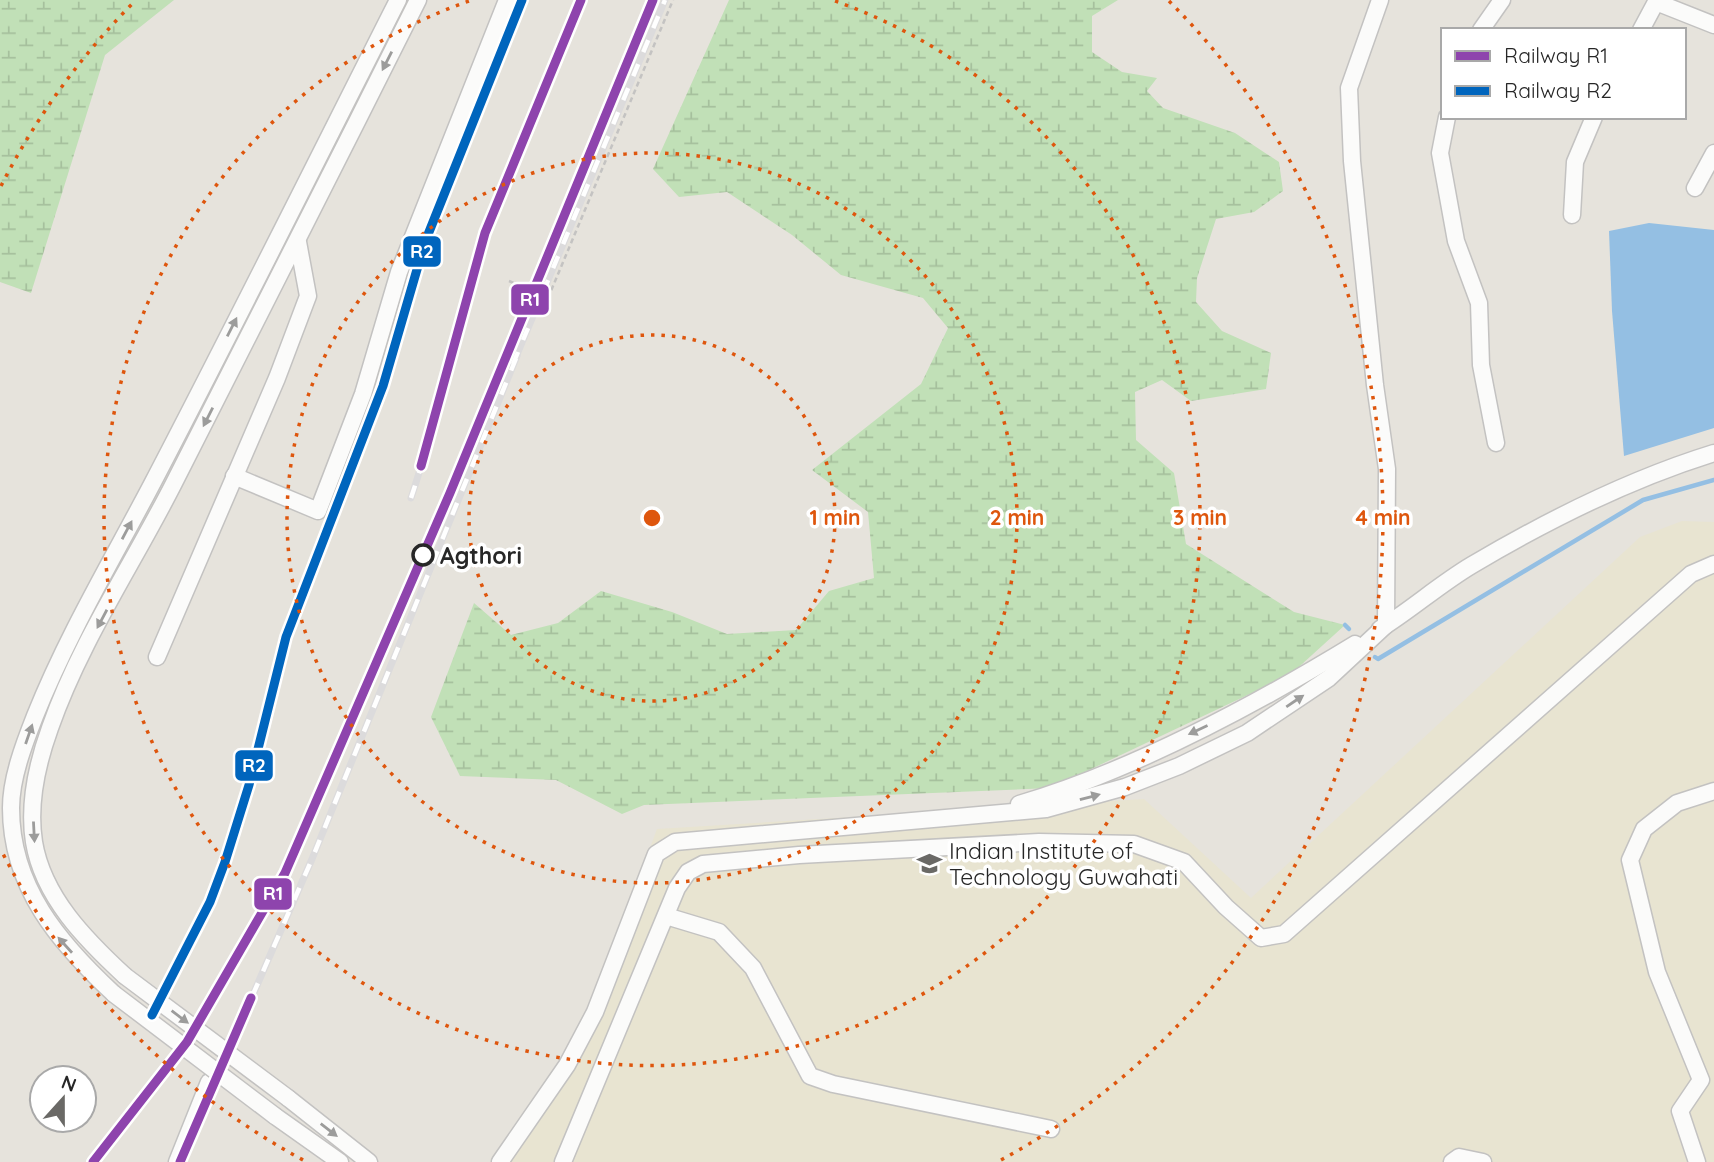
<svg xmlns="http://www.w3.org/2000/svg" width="1714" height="1162" viewBox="0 0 1714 1162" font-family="Quicksand,sans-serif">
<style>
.education{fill:#e8e4d1}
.wetland{fill:url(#wetland-marsh)}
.water{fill:#94bfe3}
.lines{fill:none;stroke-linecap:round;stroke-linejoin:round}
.stream{stroke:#94bfe3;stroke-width:4.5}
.minor-casing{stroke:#c3c2c1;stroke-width:19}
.path{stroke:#c4c3c2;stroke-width:2.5;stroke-dasharray:5 3.5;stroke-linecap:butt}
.minor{stroke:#fbfbfa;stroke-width:16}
.rail-casing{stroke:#dcdbdc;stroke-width:7}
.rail{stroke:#fff;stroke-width:4.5;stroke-dasharray:13;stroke-linecap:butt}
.minor-bridge-casing{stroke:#c3c2c1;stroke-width:19;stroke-linecap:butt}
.minor-bridge{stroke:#fbfbfa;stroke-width:16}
.rail-1-casing{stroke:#fff;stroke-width:14}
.rail-2-casing{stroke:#fff;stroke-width:14}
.rail-1{stroke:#8e44ad;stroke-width:9}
.rail-2{stroke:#0065bd;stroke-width:9}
.oneway{fill:#9c9c9b}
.ring{fill:none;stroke:#de560d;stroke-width:3.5;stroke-dasharray:3.5 7}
.stop-dot{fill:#fff;stroke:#272727;stroke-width:3.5}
.labels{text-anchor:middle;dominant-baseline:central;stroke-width:7;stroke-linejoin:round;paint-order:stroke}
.stop-label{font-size:23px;font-weight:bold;fill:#272727;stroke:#fff;text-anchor:start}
.poi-label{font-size:23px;fill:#272727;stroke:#fff;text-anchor:start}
.centre{fill:#de560d;stroke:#fff;stroke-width:3.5}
.ring-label{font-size:21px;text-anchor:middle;font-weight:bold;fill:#de560d;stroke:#fff;stroke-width:7;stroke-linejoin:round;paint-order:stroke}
.line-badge{stroke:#fff;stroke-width:2.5}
.badge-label{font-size:19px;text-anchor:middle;font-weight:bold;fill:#fff}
</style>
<defs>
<pattern id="wetland-marsh" width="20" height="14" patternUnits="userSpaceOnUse" patternTransform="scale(1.75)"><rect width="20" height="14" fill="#c1e0b7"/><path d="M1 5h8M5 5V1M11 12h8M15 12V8" fill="none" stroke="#a6c09d"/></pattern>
</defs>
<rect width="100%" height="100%" fill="#e6e3dc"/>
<polygon class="education" points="1682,521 1714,522 1714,1162 503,1162 584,1026 657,829 1144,799 1251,898 1640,537"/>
<g class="wetland">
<polygon points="0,0 174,0 105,55 31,293 0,282"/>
<polygon points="729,0 1118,0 1092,16 1092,52 1122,72 1157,78 1147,91 1163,108 1235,133 1279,162 1283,191 1254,212 1216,219 1197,278 1196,302 1222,331 1271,353 1266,389 1191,401 1162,380 1135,392 1136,440 1174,473 1186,544 1294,612 1345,625 1290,675 1051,788 644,805 622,814 556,780 460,776 431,717 474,603 511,635 558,623 601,591 672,612 727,634 796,630 829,591 874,578 868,512 812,470 921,384 948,328 923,298 841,275 792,235 727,192 679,197 653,169"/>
</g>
<polygon class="water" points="1649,223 1714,230 1714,428 1624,456 1612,311 1609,231"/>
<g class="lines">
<g class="stream">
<polyline points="1345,625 1349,629"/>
<polyline points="1375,657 1378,659 1643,500 1714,480"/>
</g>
<defs>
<g id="minor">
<polyline points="1481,30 1502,0"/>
<polyline points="1641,30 1656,2 1714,25"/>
<polyline points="1447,117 1440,153 1456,241 1479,303 1481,365 1496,443"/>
<polyline points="1695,188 1714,153"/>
<polyline points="1572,215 1575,162 1594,117"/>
<polyline points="234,476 318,511 363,394 399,272 507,0"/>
<path d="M1380,629C1412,609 1440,584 1472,565C1548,520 1630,479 1714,453"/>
<polyline points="157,657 277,378 308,296 298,242"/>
<path d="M1019,804C1131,771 1255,705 1355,644"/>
<polyline points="666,916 719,932 753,968 810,1076 833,1084 1051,1129"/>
<path d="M125,976C86,940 43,897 34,842C28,804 37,764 50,728C80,642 133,564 174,483C257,322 337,161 418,0"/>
<path d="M114,994C59,943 11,887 11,808C11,778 24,744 35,716C67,636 111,562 151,486C235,325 316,162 398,0"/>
<polyline points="288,1098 369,1162"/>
<polyline points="275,1116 340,1162"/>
<polyline points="177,1162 209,1082"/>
<polyline points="500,1162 567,1065 595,1012 656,854 675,842 1046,809 1125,787 1179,766 1247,733 1329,678 1386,625 1387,469 1375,385 1352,161 1349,88 1380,0"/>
<polyline points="563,1162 677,888 688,872 703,864 799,855 1039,842 1134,844 1184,862 1226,907 1261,938 1284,934 1691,574 1714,564"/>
<polyline points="1452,1162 1459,1157 1483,1162"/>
<polyline points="1697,1162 1680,1111 1701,1080 1657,972 1630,860 1644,829 1677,803 1714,791"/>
</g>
</defs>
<use href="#minor" class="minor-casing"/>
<polyline class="path" points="509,281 548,298 673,0"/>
<use href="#minor" class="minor"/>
<defs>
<g id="rail">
<polyline points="513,364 665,0"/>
<path d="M411,498C440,412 455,323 484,237C511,156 549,78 581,0"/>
<polyline points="152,1015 210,902 225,862 249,785 286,637 383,386 425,242 522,0"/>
<polyline points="180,1162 312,859 517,356"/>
</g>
</defs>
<use href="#rail" class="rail-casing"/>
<use href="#rail" class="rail"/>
<defs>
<g id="minor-bridge">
<polyline points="125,976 288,1098"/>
<polyline points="114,994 275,1116"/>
</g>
</defs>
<use href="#minor-bridge" class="minor-bridge-casing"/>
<use href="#minor-bridge" class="minor-bridge"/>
<defs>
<g id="rail-1">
<polyline points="421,466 485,233 581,0"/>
<polyline points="93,1162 187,1042 285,873 450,493 653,0"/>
<polyline points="180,1162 251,998"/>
</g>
<polyline id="rail-2" points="152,1015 210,902 225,862 249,785 286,637 383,386 425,242 522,0"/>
</defs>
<use href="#rail-1" class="rail-1-casing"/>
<use href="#rail-2" class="rail-2-casing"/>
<use href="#rail-1" class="rail-1"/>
<use href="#rail-2" class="rail-2"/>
</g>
<defs><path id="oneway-solid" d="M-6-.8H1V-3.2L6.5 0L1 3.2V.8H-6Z" transform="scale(1.75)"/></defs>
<g class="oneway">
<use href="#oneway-solid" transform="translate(387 61) rotate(117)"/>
<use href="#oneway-solid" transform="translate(232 327) rotate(-63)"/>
<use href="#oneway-solid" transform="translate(208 417) rotate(117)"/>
<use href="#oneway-solid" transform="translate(127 530) rotate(-62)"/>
<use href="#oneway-solid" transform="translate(102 619) rotate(118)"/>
<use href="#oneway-solid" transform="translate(1295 701) rotate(-34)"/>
<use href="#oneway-solid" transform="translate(1198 730) rotate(155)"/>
<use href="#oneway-solid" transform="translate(29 734) rotate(-71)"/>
<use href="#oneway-solid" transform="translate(1090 797) rotate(-15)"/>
<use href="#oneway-solid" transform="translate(34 832) rotate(87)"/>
<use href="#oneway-solid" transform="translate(65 945) rotate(-132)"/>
<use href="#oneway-solid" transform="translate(180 1017) rotate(37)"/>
<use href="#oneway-solid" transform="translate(329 1130) rotate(38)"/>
</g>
<g class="ring">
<circle cx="652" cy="518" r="183"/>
<circle cx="652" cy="518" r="365"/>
<path d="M835 1A548 548 0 1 1 469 1"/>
<path d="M303 1160A731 731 0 0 1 1 850M1 186A731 731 0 0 1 135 1M1169 1A731 731 0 0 1 1001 1160"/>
</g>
<defs>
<symbol id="university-bare" viewBox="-9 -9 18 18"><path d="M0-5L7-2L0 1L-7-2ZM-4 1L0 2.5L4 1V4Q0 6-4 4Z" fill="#6a6966" stroke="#fff" stroke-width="2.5" paint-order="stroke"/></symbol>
</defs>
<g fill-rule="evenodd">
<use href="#university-bare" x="912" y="846" width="35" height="35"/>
</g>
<circle class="stop-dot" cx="423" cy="555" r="10"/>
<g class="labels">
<g class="stop-label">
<text x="440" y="555">Agthori</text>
</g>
<g class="poi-label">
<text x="949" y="850">Indian Institute of<tspan x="949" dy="26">Technology Guwahati</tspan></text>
</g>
</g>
<circle cx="652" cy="518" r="10" class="centre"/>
<g class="ring-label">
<text x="835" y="525">1 min</text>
<text x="1017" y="525">2 min</text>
<text x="1200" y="525">3 min</text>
<text x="1383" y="525">4 min</text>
</g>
<g class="line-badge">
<rect x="402" y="235" width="40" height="33" rx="7" fill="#0065bd"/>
<rect x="510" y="283" width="40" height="33" rx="7" fill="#8e44ad"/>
<rect x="234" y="749" width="40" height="33" rx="7" fill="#0065bd"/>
<rect x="253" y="877" width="40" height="34" rx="7" fill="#8e44ad"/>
</g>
<g class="badge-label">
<text x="422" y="258">R2</text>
<text x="530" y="306">R1</text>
<text x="254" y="772">R2</text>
<text x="273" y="900">R1</text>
</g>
<rect x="1441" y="28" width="245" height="91" fill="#ffffff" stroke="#a9a9a9" stroke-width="2"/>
<rect x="1455" y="51" width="35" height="10" fill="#8e44ad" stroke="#a9a9a9" stroke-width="2"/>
<text x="1504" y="63" font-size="21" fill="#272727">Railway R1</text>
<rect x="1455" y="86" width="35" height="10" fill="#0065bd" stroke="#a9a9a9" stroke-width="2"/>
<text x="1504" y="98" font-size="21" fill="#272727">Railway R2</text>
<g transform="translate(63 1099) rotate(21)"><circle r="33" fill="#ffffff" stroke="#a9a9a9" stroke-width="2"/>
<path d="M0-5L12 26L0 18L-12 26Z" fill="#6a6966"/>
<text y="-10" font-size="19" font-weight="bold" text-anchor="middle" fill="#272727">N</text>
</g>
</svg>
